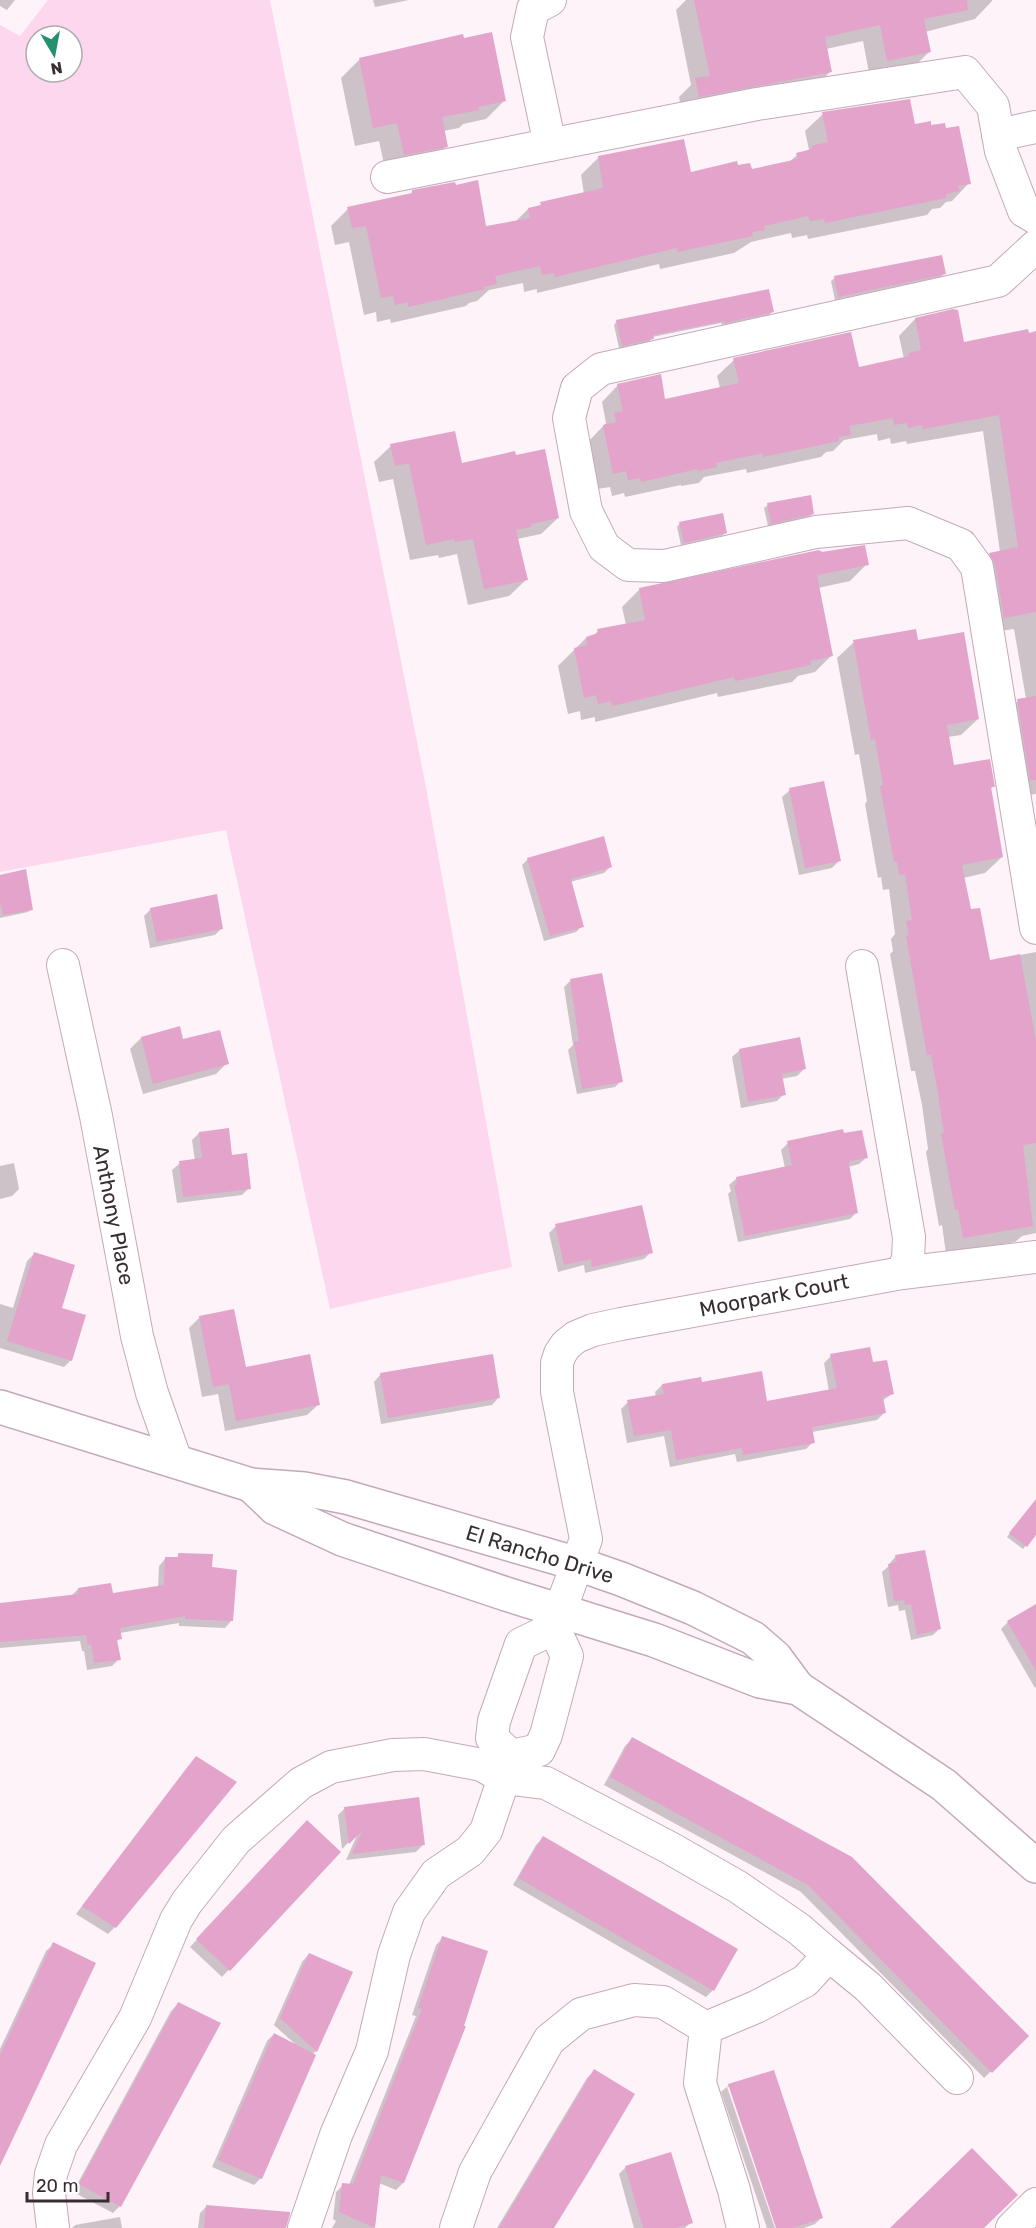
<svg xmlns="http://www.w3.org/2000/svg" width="1036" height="2228" viewBox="0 0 1036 2228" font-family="Rubik,sans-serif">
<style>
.green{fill:#fcd7ed;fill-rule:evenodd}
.shadow{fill:#0003}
.building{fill:#e3a3ca}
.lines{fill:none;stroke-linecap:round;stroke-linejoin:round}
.minor-casing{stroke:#c3a9b8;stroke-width:34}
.major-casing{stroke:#c3a9b8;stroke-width:36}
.minor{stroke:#fff;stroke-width:32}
.major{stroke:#fff;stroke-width:33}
.labels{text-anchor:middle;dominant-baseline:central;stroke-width:4.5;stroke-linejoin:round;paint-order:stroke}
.street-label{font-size:21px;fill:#372d33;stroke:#fff}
</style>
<rect width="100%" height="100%" fill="#fff3fa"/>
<path class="green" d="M48,0H270L426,787L512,1267L330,1309L226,830L0,872V25L20,36ZM36,36H72V72H36Z"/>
<g class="shadow">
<polygon points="0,0 15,0 7,10 0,6"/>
<polygon points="373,0 409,0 375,7"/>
<polygon points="686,0 992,0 992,1 975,19 925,32 929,52 912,69 870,78 863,41 826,49 830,72 813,89 682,114 679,97 691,85 676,10"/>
<polygon points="359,60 505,100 486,119 463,124 459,128 443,131 446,146 428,165 386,173 379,141 355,146 341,78"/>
<polygon points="823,114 914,126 969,183 952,201 946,202 940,208 932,209 927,215 808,239 807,235 792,238 791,233 751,242 734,253 660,269 659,264 537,293 537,289 524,292 523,283 489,290 477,301 469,303 466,306 391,323 390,319 377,322 376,312 364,315 349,242 335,245 331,226 348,209 409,196 412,192 485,228 515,222 528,209 538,207 541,204 584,194 581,175 598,158 689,174 737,167 750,170 789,162 797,155 809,150 805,131"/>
<polygon points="944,274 941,277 835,300 831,281 835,278"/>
<polygon points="772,312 769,315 722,325 721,323 652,337 649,342 619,348 614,325 617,321"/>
<polygon points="915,319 963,344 1036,333 1036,794 1014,797 1001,717 1018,701 1026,699 1014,629 987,633 974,571 990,554 1000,552 983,431 907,444 906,441 891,444 890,438 878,441 877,434 844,440 833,451 826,452 821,457 747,473 746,469 704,477 699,483 681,486 681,485 625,497 624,493 612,496 610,487 597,489 587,443 606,423 602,402 618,385 664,401 720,388 717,376 734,360 858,369 904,359 899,336"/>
<polygon points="391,446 461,465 558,518 541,534 517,539 526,580 509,596 468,605 457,554 439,558 438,555 410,560 393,479 379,482 374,462"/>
<polygon points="768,505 813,514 809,517 768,526 764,508"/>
<polygon points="680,523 726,533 722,536 681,545 677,527"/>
<polygon points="819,551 867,564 850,581 818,588 832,655 815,672 798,676 792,682 718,697 717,693 595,722 595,717 581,720 580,711 568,714 558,666 586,638 593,636 598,631 626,625 622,607 639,590"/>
<polygon points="854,642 916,642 978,719 961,735 948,737 953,767 993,786 990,790 1002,857 985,873 963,878 970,911 989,961 1036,952 1036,1233 1022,1236 1015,1242 946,1254 942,1225 939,1226 926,1152 928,1149 922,1105 915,1071 911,1071 890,954 893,951 891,939 895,934 889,889 883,890 881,877 878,878 865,804 867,801 859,754 855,755 837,658"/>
<polygon points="790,790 839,861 832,868 799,875 782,797"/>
<polygon points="528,859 610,867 604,873 570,882 582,926 576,932 544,941 522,865"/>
<polygon points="0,876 31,909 28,912 0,918"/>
<polygon points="151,909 222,928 215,935 150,948 144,916"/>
<polygon points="570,981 621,1081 615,1087 577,1094 568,1050 573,1045 564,987"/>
<polygon points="141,1038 182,1041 227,1063 216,1074 143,1094 130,1049"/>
<polygon points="740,1050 804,1069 797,1076 781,1079 784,1094 777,1101 741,1108 732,1057"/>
<polygon points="199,1133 231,1156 249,1188 242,1195 177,1203 172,1170 180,1163 195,1161 192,1140"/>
<polygon points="788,1143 867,1157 859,1164 848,1167 857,1212 850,1219 738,1242 728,1194 731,1191 729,1185 737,1178 785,1168 781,1150"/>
<polygon points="14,1163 19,1189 12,1196 0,1199 0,1166"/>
<polygon points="556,1226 651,1252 644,1259 585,1273 584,1265 558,1272 549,1233"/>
<polygon points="34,1254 60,1309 71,1360 64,1367 0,1348 0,1304 13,1308 27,1261"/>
<polygon points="200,1317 244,1369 318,1405 307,1415 225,1431 218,1394 202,1397 189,1328"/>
<polygon points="831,1356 872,1364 892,1394 882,1401 884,1413 877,1420 812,1432 813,1442 806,1449 737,1462 735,1454 670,1467 664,1436 627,1443 621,1409 628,1402 656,1397 655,1392 662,1385 701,1383 766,1402 829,1391 824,1363"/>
<polygon points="381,1374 499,1397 492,1405 381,1424 374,1382"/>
<polygon points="1024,1515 1036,1519 1036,1533 1023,1549 1007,1537"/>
<polygon points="179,1555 210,1568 232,1620 225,1628 179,1626 179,1623 120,1633 120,1638 116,1642 119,1659 112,1666 87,1670 84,1651 82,1651 80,1641 0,1648 0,1604 71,1596 78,1589 112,1595 158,1588 159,1566 166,1558 175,1559"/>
<polygon points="896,1556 939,1629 933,1635 911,1640 905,1610 899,1611 898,1605 888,1607 882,1572 890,1565 890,1563"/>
<polygon points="1036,1607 1036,1687 1035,1688 1001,1629 1008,1622"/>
<polygon points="632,1739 1027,2036 984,2078 801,1892 604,1785 625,1746"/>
<polygon points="189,1765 115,1927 108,1934 76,1914"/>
<polygon points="345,1808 424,1844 416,1852 346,1860 358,1833 342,1849 338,1815"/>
<polygon points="307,1822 339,1852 222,1977 190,1947"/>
<polygon points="543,1838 713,1990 706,1997 513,1885 536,1845"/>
<polygon points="443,1938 403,2183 396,2190 379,2183 374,2228 332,2228 336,2221 333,2219 336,2192 343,2185 349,2185 416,2016 412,2015 436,1945"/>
<polygon points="54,1944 0,2163 0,2049 46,1951"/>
<polygon points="309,1954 351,1973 316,2051 312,2055 261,2178 254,2185 212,2167 267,2041 274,2034 295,2044 274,2025 302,1962"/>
<polygon points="178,2004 120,2206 113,2213 73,2192 171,2011"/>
<polygon points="594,2071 553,2228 497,2228 587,2078"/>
<polygon points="773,2072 822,2217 815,2224 804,2228 778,2228 731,2087 727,2087 775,2228 767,2228 721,2092 729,2085"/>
<polygon points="626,2167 691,2222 685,2228 634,2228 619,2174"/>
<polygon points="207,2206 251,2228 198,2228 200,2213"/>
<polygon points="120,2217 122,2228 72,2228 75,2225"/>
</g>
<g class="building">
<polygon points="694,0 967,0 968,10 924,19 931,52 887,61 880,25 825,37 832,72 699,97 695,78 710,76"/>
<polygon points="492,32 506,101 478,107 479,110 442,117 448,147 404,155 397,123 373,128 359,58 463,34 464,38"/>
<polygon points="910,99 915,124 931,121 931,125 945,123 946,128 959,126 971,184 958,186 960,191 946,194 946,198 825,223 824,219 810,221 808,216 764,226 765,230 752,232 753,236 677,252 677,248 555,277 554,273 542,275 540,266 495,276 497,284 484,287 485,289 408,307 408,302 395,305 393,296 381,298 366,226 352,228 347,207 412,193 412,190 455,182 456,185 478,180 486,226 530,218 528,208 541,205 540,202 603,188 598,156 684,139 691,172 737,161 738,165 750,163 752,169 798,159 796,153 812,149 811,146 828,142 822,112"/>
<polygon points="942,255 946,274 838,297 834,276"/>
<polygon points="769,289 774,312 725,323 724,321 653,335 654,339 622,346 616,320"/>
<polygon points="953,309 958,310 964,342 1028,329 1029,333 1036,331 1036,612 1004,618 995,564 989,553 1018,547 999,415 923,429 922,425 908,428 907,423 894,425 893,418 849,426 851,435 839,437 839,441 763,457 763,453 716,463 717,467 698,471 697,469 641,482 640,478 628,480 626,471 613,474 603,425 616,422 614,413 623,411 617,384 661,374 665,399 739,383 733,358 851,332 859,367 909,356 908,353 921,350 915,318"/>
<polygon points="455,431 462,463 515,451 516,455 545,449 559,518 531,524 531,527 516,530 528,580 484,589 473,539 455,542 454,539 426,545 409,463 395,466 390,444"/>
<polygon points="811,495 814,514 771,524 767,503"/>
<polygon points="723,513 727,533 684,543 679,522"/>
<polygon points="865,545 869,565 817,575 833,656 810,661 811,665 735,681 734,677 612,706 611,701 598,704 596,695 584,698 574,648 587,645 586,637 598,633 597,629 645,620 639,588 819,550 822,552"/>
<polygon points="916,629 918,640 964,632 979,719 947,725 954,765 990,759 995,787 991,787 1003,857 962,865 971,909 980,908 990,960 1020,954 1036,1041 1036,1143 1023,1145 1033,1226 963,1238 958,1210 955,1210 941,1134 944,1133 937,1088 931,1055 927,1055 906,936 909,935 906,921 912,920 905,874 899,875 897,862 894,862 880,786 883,785 875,739 871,740 853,640"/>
<polygon points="1036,696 1036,780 1030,781 1017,699"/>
<polygon points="824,781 841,861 805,868 789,788"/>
<polygon points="604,836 612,867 571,879 584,927 550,936 527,858"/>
<polygon points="26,869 33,910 3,915 0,902 0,875"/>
<polygon points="217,894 223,929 157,942 150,908"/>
<polygon points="602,973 623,1082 582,1089 574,1042 579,1041 570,979"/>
<polygon points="180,1026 183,1039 220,1030 229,1064 153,1084 141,1037"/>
<polygon points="800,1037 806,1069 782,1074 786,1095 748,1102 739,1049"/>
<polygon points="229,1128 232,1155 247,1153 251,1189 183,1197 179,1161 202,1158 199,1132"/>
<polygon points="843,1129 844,1133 862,1130 868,1158 850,1161 849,1164 858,1213 745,1236 734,1185 737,1185 736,1177 792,1165 787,1141"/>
<polygon points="642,1205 653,1253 592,1267 591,1259 564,1265 555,1224"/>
<polygon points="34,1252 75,1265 62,1308 86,1315 72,1361 7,1341"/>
<polygon points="234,1309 246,1367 310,1354 320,1405 236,1421 229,1384 213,1387 199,1316"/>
<polygon points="870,1347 873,1362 887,1360 894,1394 883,1397 886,1413 812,1427 815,1443 743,1455 742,1448 676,1460 671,1430 634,1436 627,1400 664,1394 662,1384 701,1377 702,1382 762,1371 767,1401 837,1388 830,1354"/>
<polygon points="493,1354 500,1398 388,1418 380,1373"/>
<polygon points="1036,1499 1036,1535 1027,1547 1009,1533"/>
<polygon points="925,1550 941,1629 917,1635 911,1604 905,1605 904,1600 894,1601 888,1564 897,1562 895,1555"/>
<polygon points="178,1553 213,1554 212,1567 237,1570 233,1621 185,1619 185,1616 120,1628 122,1639 117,1640 121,1660 94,1663 91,1644 88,1645 86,1635 0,1642 0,1603 79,1594 78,1588 111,1583 113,1593 164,1585 165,1557 178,1557"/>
<polygon points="1036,1604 1036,1671 1007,1621"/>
<polygon points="632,1737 852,1857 1029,2036 992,2073 808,1885 610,1777"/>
<polygon points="196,1756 237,1782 116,1928 82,1906"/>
<polygon points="419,1797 425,1845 352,1854 362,1831 349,1844 344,1807"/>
<polygon points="307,1820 341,1852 230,1971 196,1939"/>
<polygon points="543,1836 738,1949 714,1991 518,1878"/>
<polygon points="442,1936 488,1951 464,2026 466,2026 404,2183 381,2175 375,2228 339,2212 342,2183 353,2184 422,2009 418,2008"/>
<polygon points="53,1942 96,1963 0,2166 0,2055"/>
<polygon points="309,1953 353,1972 317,2052 280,2018"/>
<polygon points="178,2002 221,2023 121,2207 79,2184"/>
<polygon points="274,2033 316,2055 262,2179 218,2160"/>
<polygon points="594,2069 635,2094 591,2168 554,2228 499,2228"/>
<polygon points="774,2070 823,2218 793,2228 776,2228 728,2084"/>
<polygon points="972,2148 1018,2195 984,2228 890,2228"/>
<polygon points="671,2152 693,2223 676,2228 643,2228 625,2166"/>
<polygon points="206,2205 290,2212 290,2214 286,2228 204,2228"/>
</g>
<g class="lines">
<defs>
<g id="minor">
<polyline points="550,0 533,9 527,37 550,145"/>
<polyline points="998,135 1036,127"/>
<polyline points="387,177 757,104 965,72 993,106 1001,151 1024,211 1036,218"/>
<polyline points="1036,246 998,281 601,369 577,388 569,418 586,511 604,547 628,565 664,566 816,532 908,523 961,545 977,567 1036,928"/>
<polyline points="63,965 96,1116 137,1336 152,1393 176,1461"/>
<polyline points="902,1273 1036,1257"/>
<polyline points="511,1756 539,1750 546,1735 567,1656 554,1628 586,1539 557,1392 557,1363 560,1354 566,1345 576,1337 593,1330 621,1324 902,1273 908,1259 909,1237 862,966"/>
<polyline points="511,1756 492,1738 494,1721 521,1644 554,1628"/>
<polyline points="511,1757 504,1778 546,1783 670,1848 738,1887 799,1929 829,1955 805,1981 756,2007 706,2028"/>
<polyline points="829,1955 868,1987 957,2078"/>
<polyline points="706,2028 700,2083 734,2190 743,2228"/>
<polyline points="53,2228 49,2193 51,2174 61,2145 135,2018 176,1920 187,1902 236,1840 301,1783 331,1767 393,1755 424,1754 482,1765 504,1778 486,1831 470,1851 436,1874 409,1912 394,1955 372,2051 336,2135 304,2228"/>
<polyline points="456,2228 475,2172 549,2040 581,2014 634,2000 663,2002 706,2028"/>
<polyline points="1012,2228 1036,2204"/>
</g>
<g id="major">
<polyline points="0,1407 251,1485 304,1489 346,1497 578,1564 621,1579 693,1608 753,1638 775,1657 798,1688"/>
<polyline points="251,1485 275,1508 342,1539 506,1594 654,1640 760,1681 798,1688 944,1785 1036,1866"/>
</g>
</defs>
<use href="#minor" class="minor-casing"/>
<use href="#major" class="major-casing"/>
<use href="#minor" class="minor"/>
<use href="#major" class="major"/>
</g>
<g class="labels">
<g class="street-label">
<text transform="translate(114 1215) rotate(79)">Anthony Place</text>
<text transform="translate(774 1295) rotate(-11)">Moorpark Court</text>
<text transform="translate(540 1554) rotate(17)">El Rancho Drive</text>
</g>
</g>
<g transform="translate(54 54) rotate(170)"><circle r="28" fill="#ffffff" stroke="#afabad" stroke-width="1.5"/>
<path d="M0-4.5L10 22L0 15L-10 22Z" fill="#23906f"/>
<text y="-9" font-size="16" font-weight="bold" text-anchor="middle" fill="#372d33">N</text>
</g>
<path d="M27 2192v9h81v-9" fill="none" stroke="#372d33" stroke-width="3"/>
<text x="36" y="2192" font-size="18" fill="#372d33" stroke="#ffffff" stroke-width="4.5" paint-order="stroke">20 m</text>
</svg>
